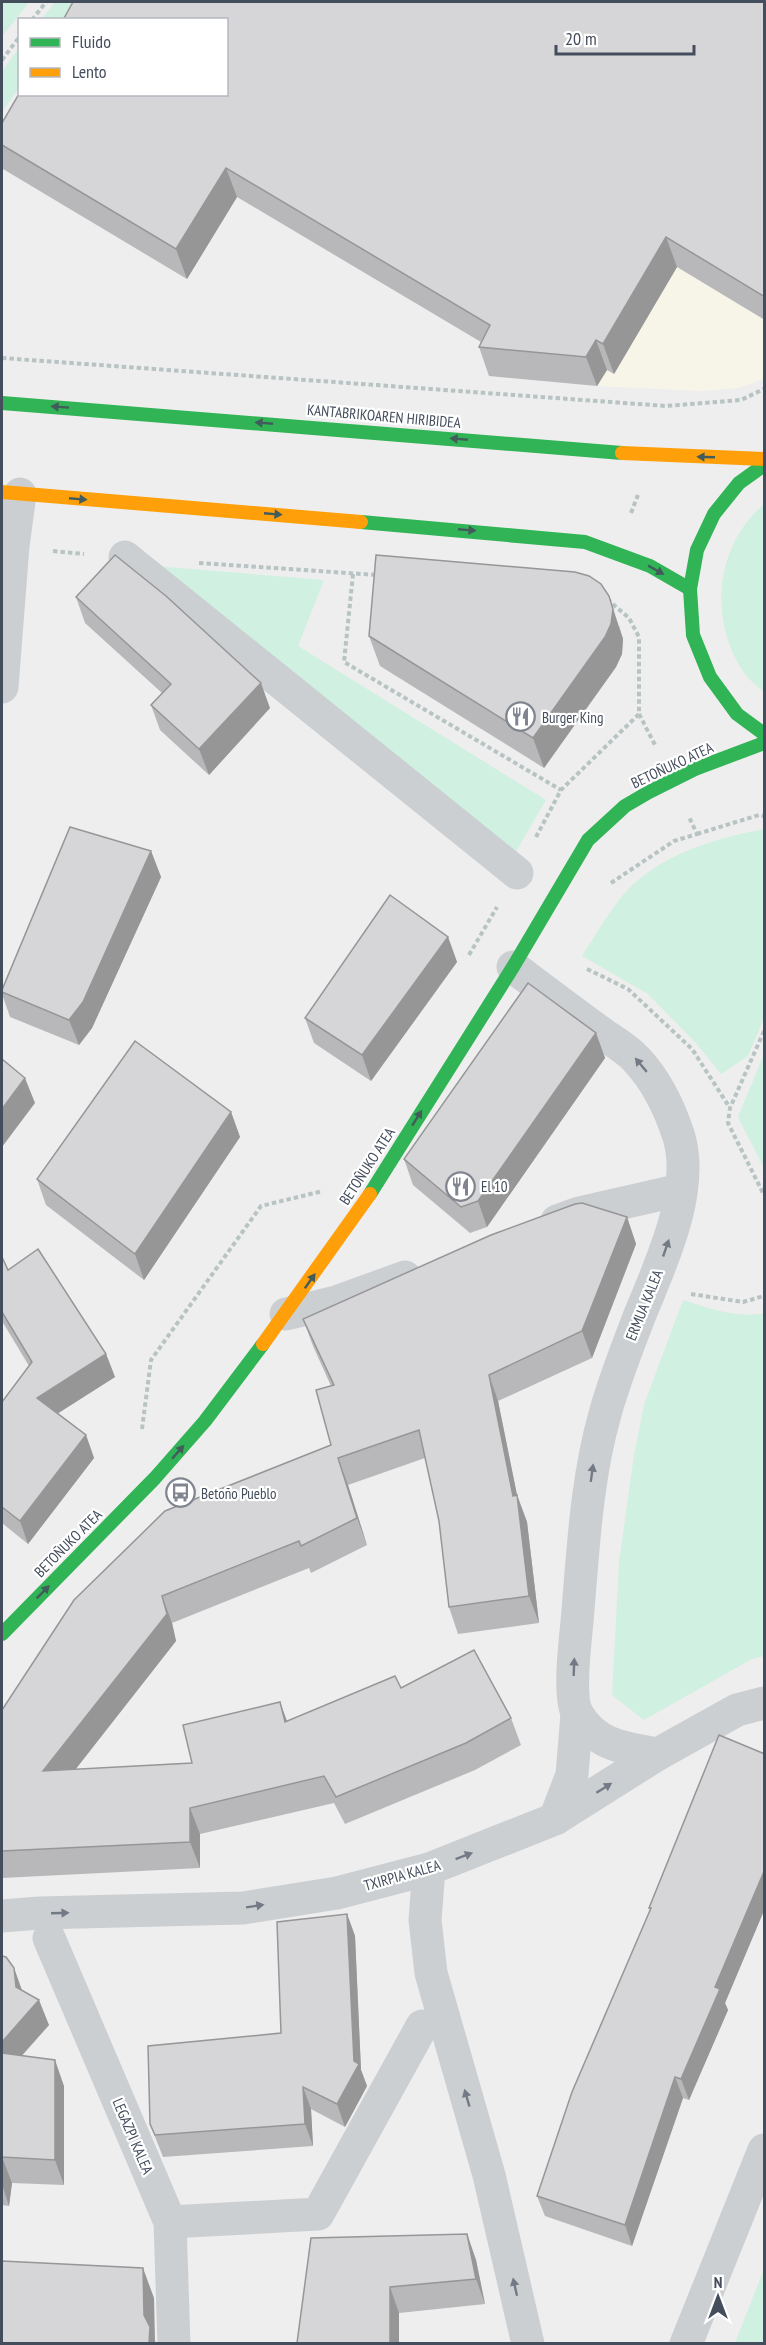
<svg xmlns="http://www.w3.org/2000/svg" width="766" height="2345" viewBox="0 0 766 2345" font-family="'PT Sans Narrow',sans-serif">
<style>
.commercial{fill:#f7f5e8}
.green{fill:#d0f0e1}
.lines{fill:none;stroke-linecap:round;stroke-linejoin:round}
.path{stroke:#b7c4c3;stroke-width:4;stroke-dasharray:4.5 3;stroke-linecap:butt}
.street{stroke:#cccfd2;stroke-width:33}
.fast{stroke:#30b455;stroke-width:14}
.slow{stroke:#ff9f0a;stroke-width:14}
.wall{fill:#b8b8ba}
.shaded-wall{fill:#969697}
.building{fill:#d6d6d8;stroke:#969697;stroke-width:1.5}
.oneway{fill:#415c5b}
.oneway2{fill:#747a85}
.labels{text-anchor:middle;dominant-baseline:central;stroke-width:4.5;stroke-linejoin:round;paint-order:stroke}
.street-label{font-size:15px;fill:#444d5c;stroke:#fff}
.poi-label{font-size:15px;fill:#444d5c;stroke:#fff;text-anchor:start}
</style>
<rect width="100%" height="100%" fill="#efeeee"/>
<polygon class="commercial" points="685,252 764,258 764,379 738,388 702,391 597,386 607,370 614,373"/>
<g class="green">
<polygon points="3,2 29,2 2,37 2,4"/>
<polygon points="55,2 85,2 72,19 41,20"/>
<polygon points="19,48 19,88 2,112 2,71"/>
<path d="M764,504V692C758,686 749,680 744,673C708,619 715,546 764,504Z"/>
<polygon points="155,566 324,580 298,646 546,800 515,853"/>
<path d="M764,829V1018L748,1056L721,1074L696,1043L648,994L582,956C595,936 608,913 624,894C659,854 714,839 764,829Z"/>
<polygon points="764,1054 764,1168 738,1117"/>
<path d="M683,1300C709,1308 737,1319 764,1313V1656L752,1659L644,1720L612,1695L619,1562L634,1455L644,1405Z"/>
<polygon points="764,2269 764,2343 735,2343"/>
</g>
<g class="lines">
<g class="path">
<polyline points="32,20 46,2"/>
<polyline points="2,60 20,36"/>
<polyline points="2,358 666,406 741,400 764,389"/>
<polyline points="631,513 638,495"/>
<polyline points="53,551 84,554"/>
<polyline points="199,563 377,575"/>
<polyline points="353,574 344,662 561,790"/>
<polyline points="639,714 655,745"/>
<polyline points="697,834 759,815 764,816"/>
<polyline points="536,837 561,790 639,714 639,637 629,618 607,599"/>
<polyline points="611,883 674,841 697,834 689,817"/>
<polyline points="469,955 497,907"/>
<polyline points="587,969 628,989 692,1049 730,1108"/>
<polyline points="764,1031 730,1108 728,1123 764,1195"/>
<polyline points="691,1294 743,1302 764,1296"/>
<polyline points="142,1429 151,1360 261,1206 323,1191"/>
</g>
<g class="street">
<polyline points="125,557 517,873"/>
<polyline points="2,687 13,546 20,494"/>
<path d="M513,967C541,988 570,1010 599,1031C611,1040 626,1048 636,1059C656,1080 670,1109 679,1137C695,1193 660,1265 639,1317C627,1348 614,1381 605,1414C586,1481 583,1552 577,1622C575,1642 568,1699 578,1715C597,1746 625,1748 658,1754"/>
<polyline points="557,1221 579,1213 680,1190"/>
<polyline points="286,1314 336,1302 405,1277"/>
<polyline points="555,1819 572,1775 577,1714"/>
<polyline points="429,1869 425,1920 431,1973 489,2175 528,2344"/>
<polyline points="2,1916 39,1913 243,1908 337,1893 429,1869 555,1819 658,1754 737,1710 764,1703"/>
<polyline points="49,1938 170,2222 174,2344"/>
<polyline points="170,2222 318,2214 422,2026"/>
<polyline points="686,2344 764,2150"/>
</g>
<g class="fast">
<polyline points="2,403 622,453"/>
<polyline points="764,465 739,483 714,514 697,550 690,589 693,635 710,677 737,714 764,734"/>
<polyline points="361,522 585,542 650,566 690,589"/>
<polyline points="370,1194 513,967 588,840 625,806 649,792 695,769 764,743"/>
<polyline points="2,1634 155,1478 205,1421 263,1344"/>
</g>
<g class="slow">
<polyline points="622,453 764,459"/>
<polyline points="2,492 361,522"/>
<polyline points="263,1344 370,1194"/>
</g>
</g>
<g class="wall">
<polygon points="765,2 765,320 677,267 614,374 607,370 597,386 489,376 479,347 481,342 237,197 187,279 3,169 2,166 2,123"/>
<polygon points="76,597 270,708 209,775 160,730 151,705 162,693 85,623"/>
<polygon points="619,626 623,639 622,654 616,667 544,768 380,666 369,636"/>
<polygon points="151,851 161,877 92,1028 79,1045 10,1017 2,994 2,990"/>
<polygon points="448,937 457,962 371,1081 314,1043 305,1018"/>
<polygon points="596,1033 605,1058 487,1227 470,1233 413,1185 404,1159"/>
<polygon points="231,1112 240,1137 144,1280 46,1205 37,1179"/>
<polygon points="627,1217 636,1244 592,1358 498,1401 517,1495 527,1522 539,1623 458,1634 449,1607 439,1521 425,1458 348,1485 367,1545 311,1573 309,1568 172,1623 176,1641 75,1770 192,1763 287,1721 401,1688 511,1718 521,1745 475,1770 345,1824 334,1803 200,1834 200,1868 2,1878 2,1710 331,1445 331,1386 313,1346 303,1319"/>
<polygon points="2,1257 8,1270 106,1354 115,1377 58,1413 86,1435 94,1458 28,1544 2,1523 2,1402 29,1366 2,1321"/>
<polygon points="765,1754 765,1908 725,2003 728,2010 689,2100 683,2098 632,2246 545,2216 537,2196 650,1910 649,1908"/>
<polygon points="347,1914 355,1936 361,2070 367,2086 345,2127 311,2109 313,2146 163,2157 150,2124 281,2033"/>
<polygon points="2,1956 14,1968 22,1990 49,2025 22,2056 64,2086 64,2185 12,2183 9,2206 2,2205"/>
<polygon points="467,2234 476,2260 485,2304 399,2313 399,2343 297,2343"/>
</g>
<g class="shaded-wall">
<polygon points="226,168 237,197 187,279 176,249"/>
<polygon points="666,237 677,267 614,374 603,344"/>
<polygon points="596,340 607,370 597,386 586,357"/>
<polygon points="609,596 623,639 622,654 616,667 544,768 533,738"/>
<polygon points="261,683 270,708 209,775 199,749"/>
<polygon points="151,851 161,877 92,1028 79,1045 69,1020"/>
<polygon points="448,937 457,962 371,1081 362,1055"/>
<polygon points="596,1033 605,1058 487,1227 478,1201"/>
<polygon points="25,1078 35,1103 2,1147 2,1109"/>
<polygon points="231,1112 240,1137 144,1280 135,1254"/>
<polygon points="627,1217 636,1244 592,1358 582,1331"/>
<polygon points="106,1354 115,1377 46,1421 37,1398"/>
<polygon points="489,1375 498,1401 518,1500 517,1495 527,1522 539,1623 529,1596 513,1496"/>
<polygon points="86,1435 94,1458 28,1544 20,1521"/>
<polygon points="338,1458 348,1485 367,1545 357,1518"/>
<polygon points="162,1596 172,1623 176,1641 53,1798 43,1771"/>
<polygon points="280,1702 290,1729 285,1722"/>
<polygon points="190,1808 200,1834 200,1868 190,1842"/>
<polygon points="765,1869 765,1908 725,2003 728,2010 689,2100 681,2079 715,1987"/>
<polygon points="347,1914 355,1936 361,2070 367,2086 345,2127 337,2104 354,2061"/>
<polygon points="14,1968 23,1994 16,1987"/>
<polygon points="39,2000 49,2025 2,2077 2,2042"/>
<polygon points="55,2060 64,2086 64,2185 55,2160"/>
<polygon points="675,2077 683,2098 632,2246 625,2225"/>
<polygon points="303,2087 311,2109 313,2146 305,2124"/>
<polygon points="2,2157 12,2183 9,2206 2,2184"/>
<polygon points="467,2234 476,2260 485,2304 476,2279"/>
<polygon points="143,2268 154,2298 155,2341 156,2343 149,2343 144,2315"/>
<polygon points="390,2287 399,2313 399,2343 390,2343"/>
</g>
<g class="building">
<polygon points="73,2 765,2 765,297 666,237 603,344 596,340 586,357 479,347 490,325 226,168 176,249 2,145 2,123 20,92 20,94 226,94 226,20 63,20"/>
<polygon points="115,555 166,596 261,683 199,749 151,705 171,684 76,597"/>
<polygon points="376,555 575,572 589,576 601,584 609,596 613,609 611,624 605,637 533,738 369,636"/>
<polygon points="70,827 151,851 83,1002 69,1020 2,992 2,990"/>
<polygon points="390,895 448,937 362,1055 305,1018"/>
<polygon points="528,983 596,1033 478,1201 461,1207 404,1159"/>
<polygon points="135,1041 231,1112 135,1254 37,1179"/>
<polygon points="2,1059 25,1078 2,1109"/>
<polygon points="582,1203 627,1217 582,1331 489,1375 513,1496 517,1495 529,1596 449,1607 439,1521 419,1430 338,1458 357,1518 301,1546 299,1541 162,1596 167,1614 43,1771 192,1763 183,1725 280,1702 285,1722 395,1676 401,1688 474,1650 511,1718 466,1743 336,1797 324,1776 190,1808 190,1842 2,1851 2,1710 74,1600 165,1511 331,1445 316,1390 334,1385 303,1319 491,1235 575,1204"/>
<polygon points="38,1249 106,1354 37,1398 86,1435 20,1521 2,1507 2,1402 32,1362 2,1312 2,1257 8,1270"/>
<polygon points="719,1735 765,1754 765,1869 715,1987 720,1989 681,2079 675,2077 625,2225 537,2196 572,2092 651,1908 649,1908"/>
<polygon points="347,1914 354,2061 359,2064 337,2104 303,2087 305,2124 155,2135 150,2124 148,2046 281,2033 277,1922"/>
<polygon points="2,1956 6,1957 14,1968 16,1987 39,2000 2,2042"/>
<polygon points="2,2053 55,2060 55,2160 2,2157 2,2165"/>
<polygon points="467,2234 476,2279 390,2287 390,2343 297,2343 311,2238"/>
<polygon points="2,2261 143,2268 144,2315 150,2327 149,2343 2,2343"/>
</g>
<defs><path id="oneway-solid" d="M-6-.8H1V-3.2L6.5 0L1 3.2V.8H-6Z" transform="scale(1.5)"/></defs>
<g class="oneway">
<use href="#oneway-solid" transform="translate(60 407) rotate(-176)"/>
<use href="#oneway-solid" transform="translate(264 423) rotate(-175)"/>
<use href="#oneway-solid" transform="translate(459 439) rotate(-175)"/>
<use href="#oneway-solid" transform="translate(706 457) rotate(-178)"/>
<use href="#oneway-solid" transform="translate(78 499) rotate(5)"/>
<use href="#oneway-solid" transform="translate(273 514) rotate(5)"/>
<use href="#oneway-solid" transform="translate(467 530) rotate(5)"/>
<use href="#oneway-solid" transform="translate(656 570) rotate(29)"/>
<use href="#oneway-solid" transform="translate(417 1118) rotate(-58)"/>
<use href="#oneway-solid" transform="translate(310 1281) rotate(-55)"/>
<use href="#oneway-solid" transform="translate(178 1452) rotate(-49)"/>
<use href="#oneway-solid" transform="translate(43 1592) rotate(-45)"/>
</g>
<g class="oneway2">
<use href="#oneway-solid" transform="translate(641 1065) rotate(-130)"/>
<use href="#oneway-solid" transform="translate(666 1248) rotate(-71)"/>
<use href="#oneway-solid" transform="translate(592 1473) rotate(-82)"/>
<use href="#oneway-solid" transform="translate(574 1667) rotate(-88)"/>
<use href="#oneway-solid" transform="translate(604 1788) rotate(-32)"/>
<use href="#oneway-solid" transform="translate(464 1856) rotate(-21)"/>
<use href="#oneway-solid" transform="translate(255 1906) rotate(-9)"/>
<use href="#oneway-solid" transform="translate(60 1913) rotate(-2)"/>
<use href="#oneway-solid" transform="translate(467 2098) rotate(-106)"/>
<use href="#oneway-solid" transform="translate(515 2287) rotate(-103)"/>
</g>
<defs>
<symbol id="restaurant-ring" viewBox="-11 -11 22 22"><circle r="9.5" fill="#fff" stroke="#80858f" stroke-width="1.5"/><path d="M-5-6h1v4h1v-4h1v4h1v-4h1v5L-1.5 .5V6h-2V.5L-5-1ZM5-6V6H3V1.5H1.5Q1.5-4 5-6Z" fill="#80858f"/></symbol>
<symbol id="bus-ring" viewBox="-11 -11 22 22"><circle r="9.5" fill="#fff" stroke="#80858f" stroke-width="1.5"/><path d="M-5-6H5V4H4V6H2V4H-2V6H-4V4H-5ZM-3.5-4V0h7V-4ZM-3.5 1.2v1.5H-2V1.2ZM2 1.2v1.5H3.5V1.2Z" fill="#80858f"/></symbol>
</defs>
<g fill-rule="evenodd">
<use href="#restaurant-ring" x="504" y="700" width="33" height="33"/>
<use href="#restaurant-ring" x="444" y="1170" width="33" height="33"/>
<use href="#bus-ring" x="164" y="1476" width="33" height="33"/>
</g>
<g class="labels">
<g class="street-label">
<text transform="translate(384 416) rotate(5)">KANTABRIKOAREN HIRIBIDEA</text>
<text transform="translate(672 765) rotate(-25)">BETOÑUKO ATEA</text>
<text transform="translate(367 1166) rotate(-57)">BETOÑUKO ATEA</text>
<text transform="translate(644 1305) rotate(-68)">ERMUA KALEA</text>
<text transform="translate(68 1543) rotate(-45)">BETOÑUKO ATEA</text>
<text transform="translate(402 1875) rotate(-16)">TXIRPIA KALEA</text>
<text transform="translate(133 2136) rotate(67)">LEGAZPI KALEA</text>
</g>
<g class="poi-label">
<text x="542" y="717">Burger King</text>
<text x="481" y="1186">El 10</text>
<text x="201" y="1493">Betoño Pueblo</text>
</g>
</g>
<rect width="766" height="2345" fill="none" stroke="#444d5c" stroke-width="6"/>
<rect x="18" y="18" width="210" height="78" fill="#ffffff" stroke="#b4b8be" stroke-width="1.5"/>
<rect x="30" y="38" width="30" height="9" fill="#30b455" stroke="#b4b8be" stroke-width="1.5"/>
<text x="72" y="48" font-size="18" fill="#444d5c">Fluido</text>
<rect x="30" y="68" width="30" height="9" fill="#ff9f0a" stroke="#b4b8be" stroke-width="1.5"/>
<text x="72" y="78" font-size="18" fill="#444d5c">Lento</text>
<g transform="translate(718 2297)" stroke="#ffffff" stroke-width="4.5" paint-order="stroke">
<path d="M0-4.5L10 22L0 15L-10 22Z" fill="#444d5c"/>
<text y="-9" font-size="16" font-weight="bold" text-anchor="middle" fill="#444d5c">N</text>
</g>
<path d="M556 45v9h138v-9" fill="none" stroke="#444d5c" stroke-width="3"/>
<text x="565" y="45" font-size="18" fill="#444d5c" stroke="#ffffff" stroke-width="4.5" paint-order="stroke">20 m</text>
</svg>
